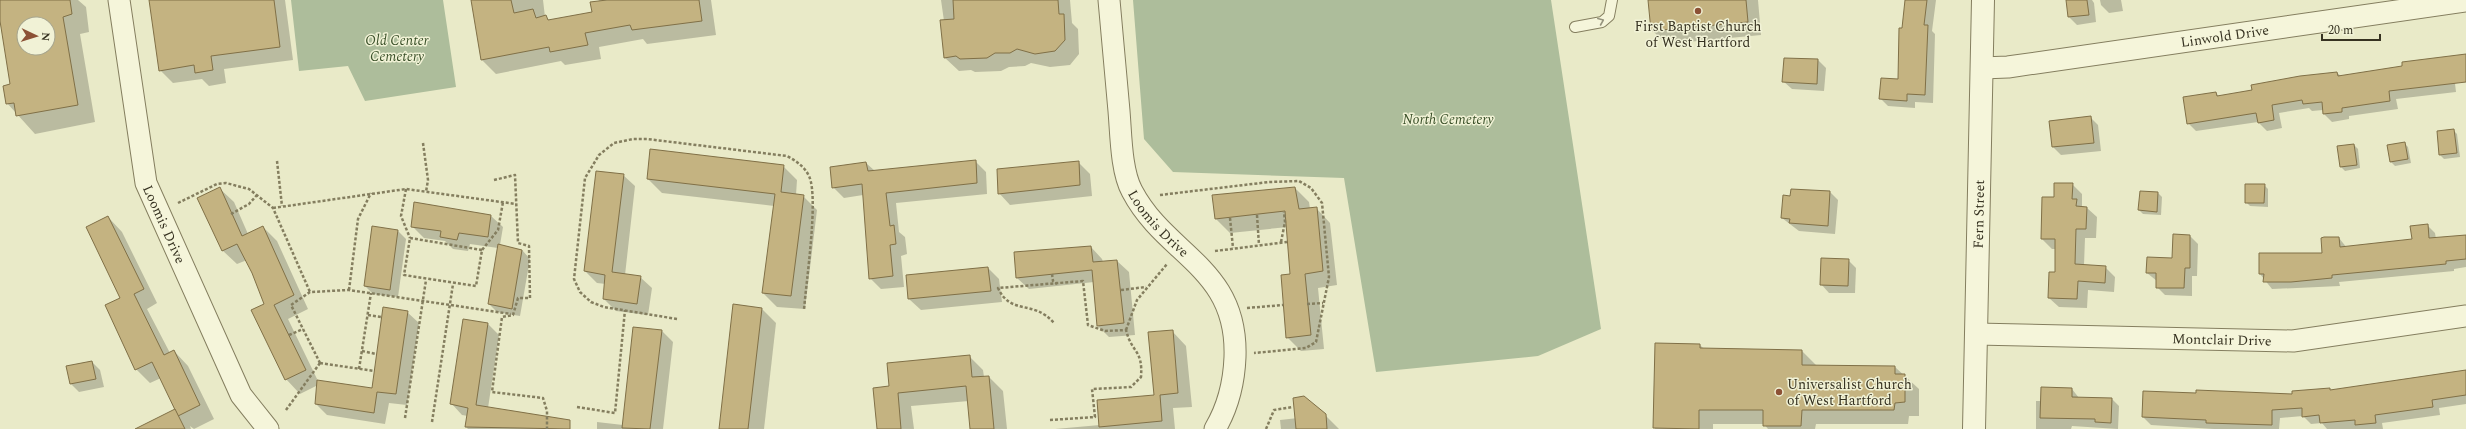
<svg xmlns="http://www.w3.org/2000/svg" width="2466" height="429" viewBox="0 0 2466 429" font-family="Spectral,serif">
<style>
.cemetery{fill:#adbd9b}
.shadow{fill:#0003;fill-rule:evenodd}
.building{fill:#c4b381;stroke:#807047;fill-rule:evenodd}
.lines{fill:none;stroke-linecap:round;stroke-linejoin:round}
.service-casing{stroke:#847e5f;stroke-width:12}
.minor-casing{stroke:#847e5f;stroke-width:23}
.tertiary-casing{stroke:#847e5f;stroke-width:24}
.path{stroke:#847e5f;stroke-width:2.5;stroke-dasharray:3 2;stroke-linecap:butt}
.service{stroke:#f5f5da;stroke-width:10}
.minor{stroke:#f5f5da;stroke-width:21}
.tertiary{stroke:#f5f5da;stroke-width:22}
.oneway{stroke:#96947e}
.poi-dot{fill:#8c5135;stroke:#f1f2d6;stroke-width:1.5}
.labels{text-anchor:middle;dominant-baseline:central;stroke-width:3;stroke-linejoin:round;paint-order:stroke}
.poi-label{font-size:14px;fill:#363221;stroke:#f1f2d6}
.street-label{font-size:14px;fill:#363221;stroke:#f1f2d6}
.park-label{font-size:14px;font-style:italic;fill:#3a5029;stroke:#f1f2d6}
</style>
<rect width="100%" height="100%" fill="#e9eac8"/>
<g class="cemetery">
<polygon points="291,0 443,0 456,87 365,101 348,66 299,71"/>
<polygon points="1133,0 1551,0 1601,329 1538,356 1376,372 1344,178 1173,172 1144,139"/>
</g>
<g class="shadow">
<path d="M0,0H78L86,7L89,32L80,34L95,122L35,134L7,103L11,85L0,15ZM24,24H48V48H24Z"/>
<polygon points="150,0 285,0 293,60 224,69 226,83 209,86 202,79 173,83 160,70"/>
<polygon points="472,0 543,0 545,17 550,21 593,13 599,0 711,0 716,35 647,44 643,39 599,47 601,59 565,65 561,61 496,74 482,60"/>
<polygon points="941,0 1070,0 1072,23 1078,29 1079,54 1070,65 1050,67 1031,63 1025,66 1009,67 1001,71 975,72 971,70 959,71 944,57 944,21"/>
<polygon points="1649,0 1758,0 1761,35 1666,44 1652,30"/>
<polygon points="1906,0 1936,0 1932,31 1935,34 1933,103 1915,102 1915,108 1888,106 1880,98 1899,81"/>
<polygon points="2067,0 2092,0 2094,3 2096,22 2077,25 2069,17"/>
<polygon points="2100,0 2121,0 2123,11 2109,13 2101,5"/>
<polygon points="1818,60 1826,68 1824,91 1792,89 1783,81"/>
<polygon points="2453,66 2456,92 2396,99 2398,109 2349,116 2349,119 2332,122 2324,114 2323,110 2312,111 2309,108 2279,113 2282,128 2267,131 2258,122 2196,131 2188,123 2216,93 2219,97 2253,91 2337,73 2341,76"/>
<polygon points="2090,117 2098,125 2101,151 2061,155 2053,147 2050,122"/>
<polygon points="2453,130 2457,134 2460,157 2444,159 2440,155"/>
<polygon points="2404,143 2408,147 2411,163 2395,166 2391,162"/>
<polygon points="2354,145 2358,149 2360,168 2345,171 2341,167"/>
<polygon points="975,161 986,172 987,194 896,203 899,232 905,237 907,254 901,256 904,287 881,289 870,278 863,195 844,198 833,187 866,163 875,171"/>
<polygon points="1078,162 1090,174 1092,196 1010,205 999,193"/>
<polygon points="783,166 797,180 796,195 803,196 817,210 805,309 777,307 763,293 774,206 662,193 648,179"/>
<polygon points="623,175 635,186 625,275 640,277 652,288 648,315 616,311 604,299 606,284 597,283 585,271"/>
<polygon points="2072,184 2082,194 2082,206 2087,208 2097,217 2096,238 2085,238 2084,265 2105,267 2115,277 2114,292 2088,290 2087,308 2059,307 2049,298 2056,273 2056,249 2052,249 2042,239 2055,198"/>
<polygon points="2264,185 2268,189 2268,207 2250,206 2246,202"/>
<polygon points="219,188 234,202 248,234 263,227 277,241 308,309 288,319 318,381 373,389 407,312 419,323 407,405 389,403 385,424 327,415 316,404 318,385 300,394 286,379 266,304 247,260 237,264 222,250"/>
<polygon points="1295,188 1309,202 1310,209 1316,208 1330,223 1337,285 1318,288 1324,349 1301,351 1287,337 1291,275 1288,227 1230,233 1216,219"/>
<polygon points="1830,192 1838,200 1835,234 1799,231 1782,218 1791,197"/>
<polygon points="2158,193 2162,197 2161,215 2143,214 2139,210"/>
<polygon points="415,203 491,216 503,227 500,245 522,250 530,259 520,316 497,312 489,304 498,248 470,244 468,251 453,249 445,241 424,238 412,226"/>
<polygon points="108,217 122,232 157,303 147,309 170,353 174,351 188,366 214,419 194,429 190,426 191,429 137,429 178,414 161,378 150,383 136,369 121,299"/>
<polygon points="2427,225 2435,233 2436,239 2466,235 2466,267 2454,269 2454,271 2339,282 2340,286 2272,289 2260,274 2323,254 2339,238 2347,248 2413,240"/>
<polygon points="398,231 406,239 398,297 373,294 365,286"/>
<polygon points="2190,236 2198,244 2197,276 2192,276 2192,296 2165,295 2157,287 2157,281 2147,273 2173,259"/>
<polygon points="1091,247 1102,259 1103,262 1117,261 1129,272 1135,335 1109,337 1098,326 1094,282 1029,289 1017,278"/>
<polygon points="1848,260 1856,268 1855,293 1829,293 1821,284"/>
<polygon points="988,268 999,279 1002,302 921,310 909,299"/>
<polygon points="762,309 776,323 764,429 720,429"/>
<polygon points="488,324 499,335 488,408 545,417 557,429 468,429 466,427 468,416 462,415 451,403"/>
<polygon points="634,328 662,331 673,342 663,429 597,429 597,422 623,425"/>
<polygon points="1172,331 1186,346 1192,407 1173,408 1175,429 1055,429 1100,425 1155,396"/>
<polygon points="1656,344 1700,345 1705,350 1802,351 1817,366 1895,367 1919,389 1919,416 1909,416 1908,424 1816,424 1815,429 1768,429 1764,424 1713,424 1713,429 1655,429"/>
<polygon points="969,356 983,370 984,377 989,377 1003,391 1007,429 971,429 969,401 911,406 914,429 878,429 890,387"/>
<polygon points="92,362 100,370 104,387 79,392 71,384 67,366"/>
<polygon points="2466,370 2466,404 2439,408 2440,415 2382,423 2383,429 2327,429 2322,423 2311,424 2303,416 2280,418 2279,429 2214,429 2151,425 2143,417 2197,394 2293,395 2397,383 2397,380"/>
<polygon points="2072,389 2079,398 2112,399 2119,406 2118,429 2072,426 2071,429 2036,429 2036,401 2041,401"/>
<polygon points="1325,415 1339,429 1281,429 1280,420"/>
</g>
<g class="building">
<path d="M0,0H70L72,14L63,17L78,105L16,116L14,103L6,104L3,86L10,84L0,21ZM24,24H48V48H24Z"/>
<polygon points="149,0 274,0 280,47 211,56 213,70 195,73 194,65 159,71"/>
<polygon points="471,0 511,0 514,13 533,9 536,18 546,15 548,20 592,12 590,2 607,0 699,0 702,21 632,30 630,25 585,33 588,45 550,52 549,47 481,60"/>
<polygon points="953,0 1058,0 1059,14 1064,14 1065,40 1055,51 1035,54 1017,49 1010,53 995,53 987,58 960,59 956,56 944,58 940,20 954,19"/>
<polygon points="1648,0 1746,0 1748,22 1651,31"/>
<polygon points="1905,0 1927,0 1924,25 1928,25 1925,95 1907,94 1907,101 1879,99 1881,78 1898,79 1899,28 1902,28"/>
<polygon points="2066,0 2087,0 2089,15 2068,17"/>
<polygon points="2466,54 2466,82 2389,91 2390,101 2342,108 2342,112 2323,114 2322,102 2303,104 2302,100 2272,105 2274,120 2258,123 2256,113 2187,124 2183,97 2216,92 2217,96 2252,90 2251,85 2300,76 2337,72 2338,76 2402,66 2402,62"/>
<polygon points="1784,58 1818,59 1817,84 1782,82"/>
<polygon points="2091,116 2094,143 2052,147 2049,121"/>
<polygon points="2454,129 2457,153 2439,155 2437,131"/>
<polygon points="2405,142 2408,159 2390,162 2387,145"/>
<polygon points="2354,144 2357,165 2340,167 2337,146"/>
<polygon points="650,149 784,165 781,192 804,195 791,296 762,293 775,194 647,179"/>
<polygon points="976,160 977,183 886,193 890,226 894,225 896,244 890,245 893,276 869,279 862,184 832,188 830,167 866,162 868,171"/>
<polygon points="1079,161 1080,185 998,194 997,169"/>
<polygon points="596,171 624,174 612,272 641,276 637,304 603,299 605,275 584,271"/>
<polygon points="2054,183 2073,183 2072,199 2077,199 2076,206 2087,207 2086,229 2076,229 2075,264 2106,266 2105,283 2078,281 2077,299 2048,298 2049,272 2055,272 2055,239 2041,239 2042,197 2054,197"/>
<polygon points="2245,184 2265,184 2264,203 2245,203"/>
<polygon points="220,187 242,236 263,226 294,295 274,305 306,370 285,380 251,310 264,304 252,273 237,244 222,251 197,198"/>
<polygon points="1295,187 1299,209 1317,207 1323,271 1305,274 1311,335 1286,338 1281,275 1290,274 1285,211 1215,219 1212,195"/>
<polygon points="1791,189 1830,191 1828,226 1789,223 1790,219 1781,218 1783,195 1790,196"/>
<polygon points="2140,191 2158,192 2157,212 2138,210"/>
<polygon points="414,202 491,215 488,237 459,233 457,240 440,237 441,231 411,227"/>
<polygon points="108,216 144,289 134,294 164,355 174,350 200,405 178,416 152,362 135,370 105,305 120,298 86,227"/>
<polygon points="2428,224 2429,238 2466,235 2466,259 2446,261 2446,264 2332,275 2332,278 2291,282 2263,282 2264,274 2259,274 2259,253 2322,253 2321,238 2324,237 2339,237 2340,247 2412,239 2410,226"/>
<polygon points="372,226 398,230 390,290 364,286"/>
<polygon points="2173,234 2190,235 2190,268 2185,268 2184,288 2156,288 2156,273 2146,273 2147,257 2172,258"/>
<polygon points="498,244 522,250 512,309 488,304"/>
<polygon points="1091,246 1093,262 1117,260 1124,323 1097,326 1092,270 1016,278 1014,252"/>
<polygon points="1821,258 1849,259 1848,286 1820,285"/>
<polygon points="988,267 991,291 908,299 906,275"/>
<polygon points="733,304 762,308 748,429 719,429"/>
<polygon points="383,307 408,311 396,394 377,392 374,413 315,404 317,380 372,388"/>
<polygon points="463,319 488,323 476,405 570,420 570,429 465,427 468,408 450,404"/>
<polygon points="633,327 662,330 650,429 622,428"/>
<polygon points="1173,330 1178,393 1160,395 1162,421 1099,427 1097,400 1154,395 1148,332"/>
<polygon points="1655,343 1700,344 1700,348 1802,350 1802,365 1895,366 1895,374 1905,374 1905,402 1895,403 1894,410 1802,410 1801,426 1763,426 1763,410 1699,410 1699,429 1653,428"/>
<polygon points="970,355 972,377 989,376 994,429 970,429 966,386 898,393 901,429 877,429 873,388 889,386 887,363"/>
<polygon points="92,361 96,379 70,384 66,366"/>
<polygon points="2466,370 2466,395 2432,400 2433,407 2375,415 2376,423 2355,425 2355,420 2320,423 2319,415 2302,417 2302,408 2272,410 2272,425 2206,423 2206,420 2142,417 2143,391 2196,393 2196,390 2292,394 2292,391 2330,388 2330,390"/>
<polygon points="2041,387 2072,388 2072,397 2112,398 2111,423 2095,422 2095,419 2040,418"/>
<polygon points="1304,396 1326,414 1327,429 1296,429 1293,398"/>
<polygon points="175,409 185,429 135,429"/>
</g>
<g class="lines">
<defs>
<polyline id="service" points="1575,27 1602,22 1609,16 1612,0"/>
<g id="minor">
<path id="s1" d="M119,0L146,183L241,395L268,429"/>
<path id="s2" d="M1109,0C1112,37 1116,74 1119,111C1121,134 1121,171 1132,191C1166,256 1238,267 1235,357C1234,383 1228,407 1215,429"/>
<path id="s3" d="M1982,68L2008,67L2466,1"/>
<path id="s4" d="M1976,334L2293,341L2466,316"/>
</g>
<g id="tertiary">
<path id="s5" d="M1974,429L1983,0"/>
</g>
</defs>
<use href="#service" class="service-casing"/>
<use href="#minor" class="minor-casing"/>
<use href="#tertiary" class="tertiary-casing"/>
<g class="path">
<polyline points="423,143 428,180 426,192"/>
<polyline points="277,161 282,206"/>
<polyline points="494,180 515,175 518,243 529,246 530,298 518,298 513,315 502,317 492,392 543,398 547,411 547,429"/>
<polyline points="406,189 401,216 410,238"/>
<polyline points="1160,195 1269,182 1299,181 1311,188 1322,203 1329,277 1316,342 1306,348 1254,353"/>
<polyline points="178,203 217,184 226,183 249,189 273,208 310,292"/>
<polyline points="273,208 406,189 516,204"/>
<polyline points="231,214 249,204 257,195"/>
<polyline points="1257,215 1259,245"/>
<polyline points="1230,218 1233,248"/>
<polyline points="1281,242 1285,222 1284,212"/>
<polyline points="482,250 410,238 404,275 476,286 482,250 498,230 503,202"/>
<polyline points="1215,251 1287,242"/>
<polyline points="1052,274 1053,281 1057,284"/>
<polyline points="349,290 358,219 371,193"/>
<polyline points="1121,290 1146,287"/>
<polyline points="1307,304 1323,303"/>
<polyline points="1247,308 1283,305"/>
<polyline points="368,315 381,317"/>
<path d="M677,319L604,307L591,302L580,292L574,279L585,178L599,155L614,143L633,139H647L787,156C796,161 804,166 809,176C819,197 806,282 804,310"/>
<polyline points="1126,330 1137,300 1167,264"/>
<polyline points="289,335 303,329"/>
<polyline points="362,351 376,354"/>
<polyline points="320,363 291,305 310,292 349,290 511,314"/>
<polyline points="320,363 374,371"/>
<polyline points="359,369 371,293"/>
<polyline points="577,407 615,413 625,310"/>
<polyline points="286,410 320,363"/>
<polyline points="405,418 426,280"/>
<path d="M1050,420L1095,417L1092,389L1131,387L1141,377C1143,349 1132,354 1126,330L1105,331L1088,325L1083,281L998,288C1011,316 1033,299 1054,323"/>
<polyline points="432,422 453,284"/>
<polyline points="1266,429 1274,410 1293,407"/>
</g>
<use href="#service" class="service"/>
<use href="#minor" class="minor"/>
<use href="#tertiary" class="tertiary"/>
</g>
<defs><path id="oneway-chevron" d="M-2-3.5L2.5 0L-2 3.5" fill="none" stroke-width="1.6" stroke-linecap="round" stroke-linejoin="round"/></defs>
<use class="oneway" href="#oneway-chevron" transform="translate(1601 21) rotate(-23)"/>
<g class="poi-dot">
<circle cx="1698" cy="11" r="4"/>
<circle cx="1779" cy="392" r="4"/>
</g>
<g class="labels">
<g class="poi-label">
<text x="1698" y="26">First Baptist Church<tspan x="1698" dy="16">of West Hartford</tspan></text>
<text x="1787" y="384" text-anchor="start">Universalist Church<tspan x="1787" dy="16">of West Hartford</tspan></text>
</g>
<g class="street-label">
<text stroke="none"><textPath href="#s3" startOffset="245">Linwold Drive</textPath></text>
<text stroke="none"><textPath href="#s5" startOffset="215">Fern Street</textPath></text>
<text stroke="none"><textPath href="#s2" startOffset="235">Loomis Drive</textPath></text>
<text stroke="none"><textPath href="#s1" startOffset="230">Loomis Drive</textPath></text>
<text stroke="none"><textPath href="#s4" startOffset="246">Montclair Drive</textPath></text>
</g>
<g class="park-label">
<text x="397" y="40">Old Center<tspan x="397" dy="16">Cemetery</tspan></text>
<text x="1448" y="119">North Cemetery</text>
</g>
</g>
<g transform="translate(36 36) rotate(94)"><circle r="19" fill="#f1f2d6" stroke="#a6a58e"/>
<path d="M0-3L7 15L0 10L-7 15Z" fill="#8c5135"/>
<text y="-6" font-size="11" font-weight="bold" text-anchor="middle" fill="#363221">N</text>
</g>
<path d="M2322 34v6h58v-6" fill="none" stroke="#363221" stroke-width="2"/>
<text x="2328" y="34" font-size="12" fill="#363221" stroke="#f1f2d6" stroke-width="3" paint-order="stroke">20 m</text>
</svg>
